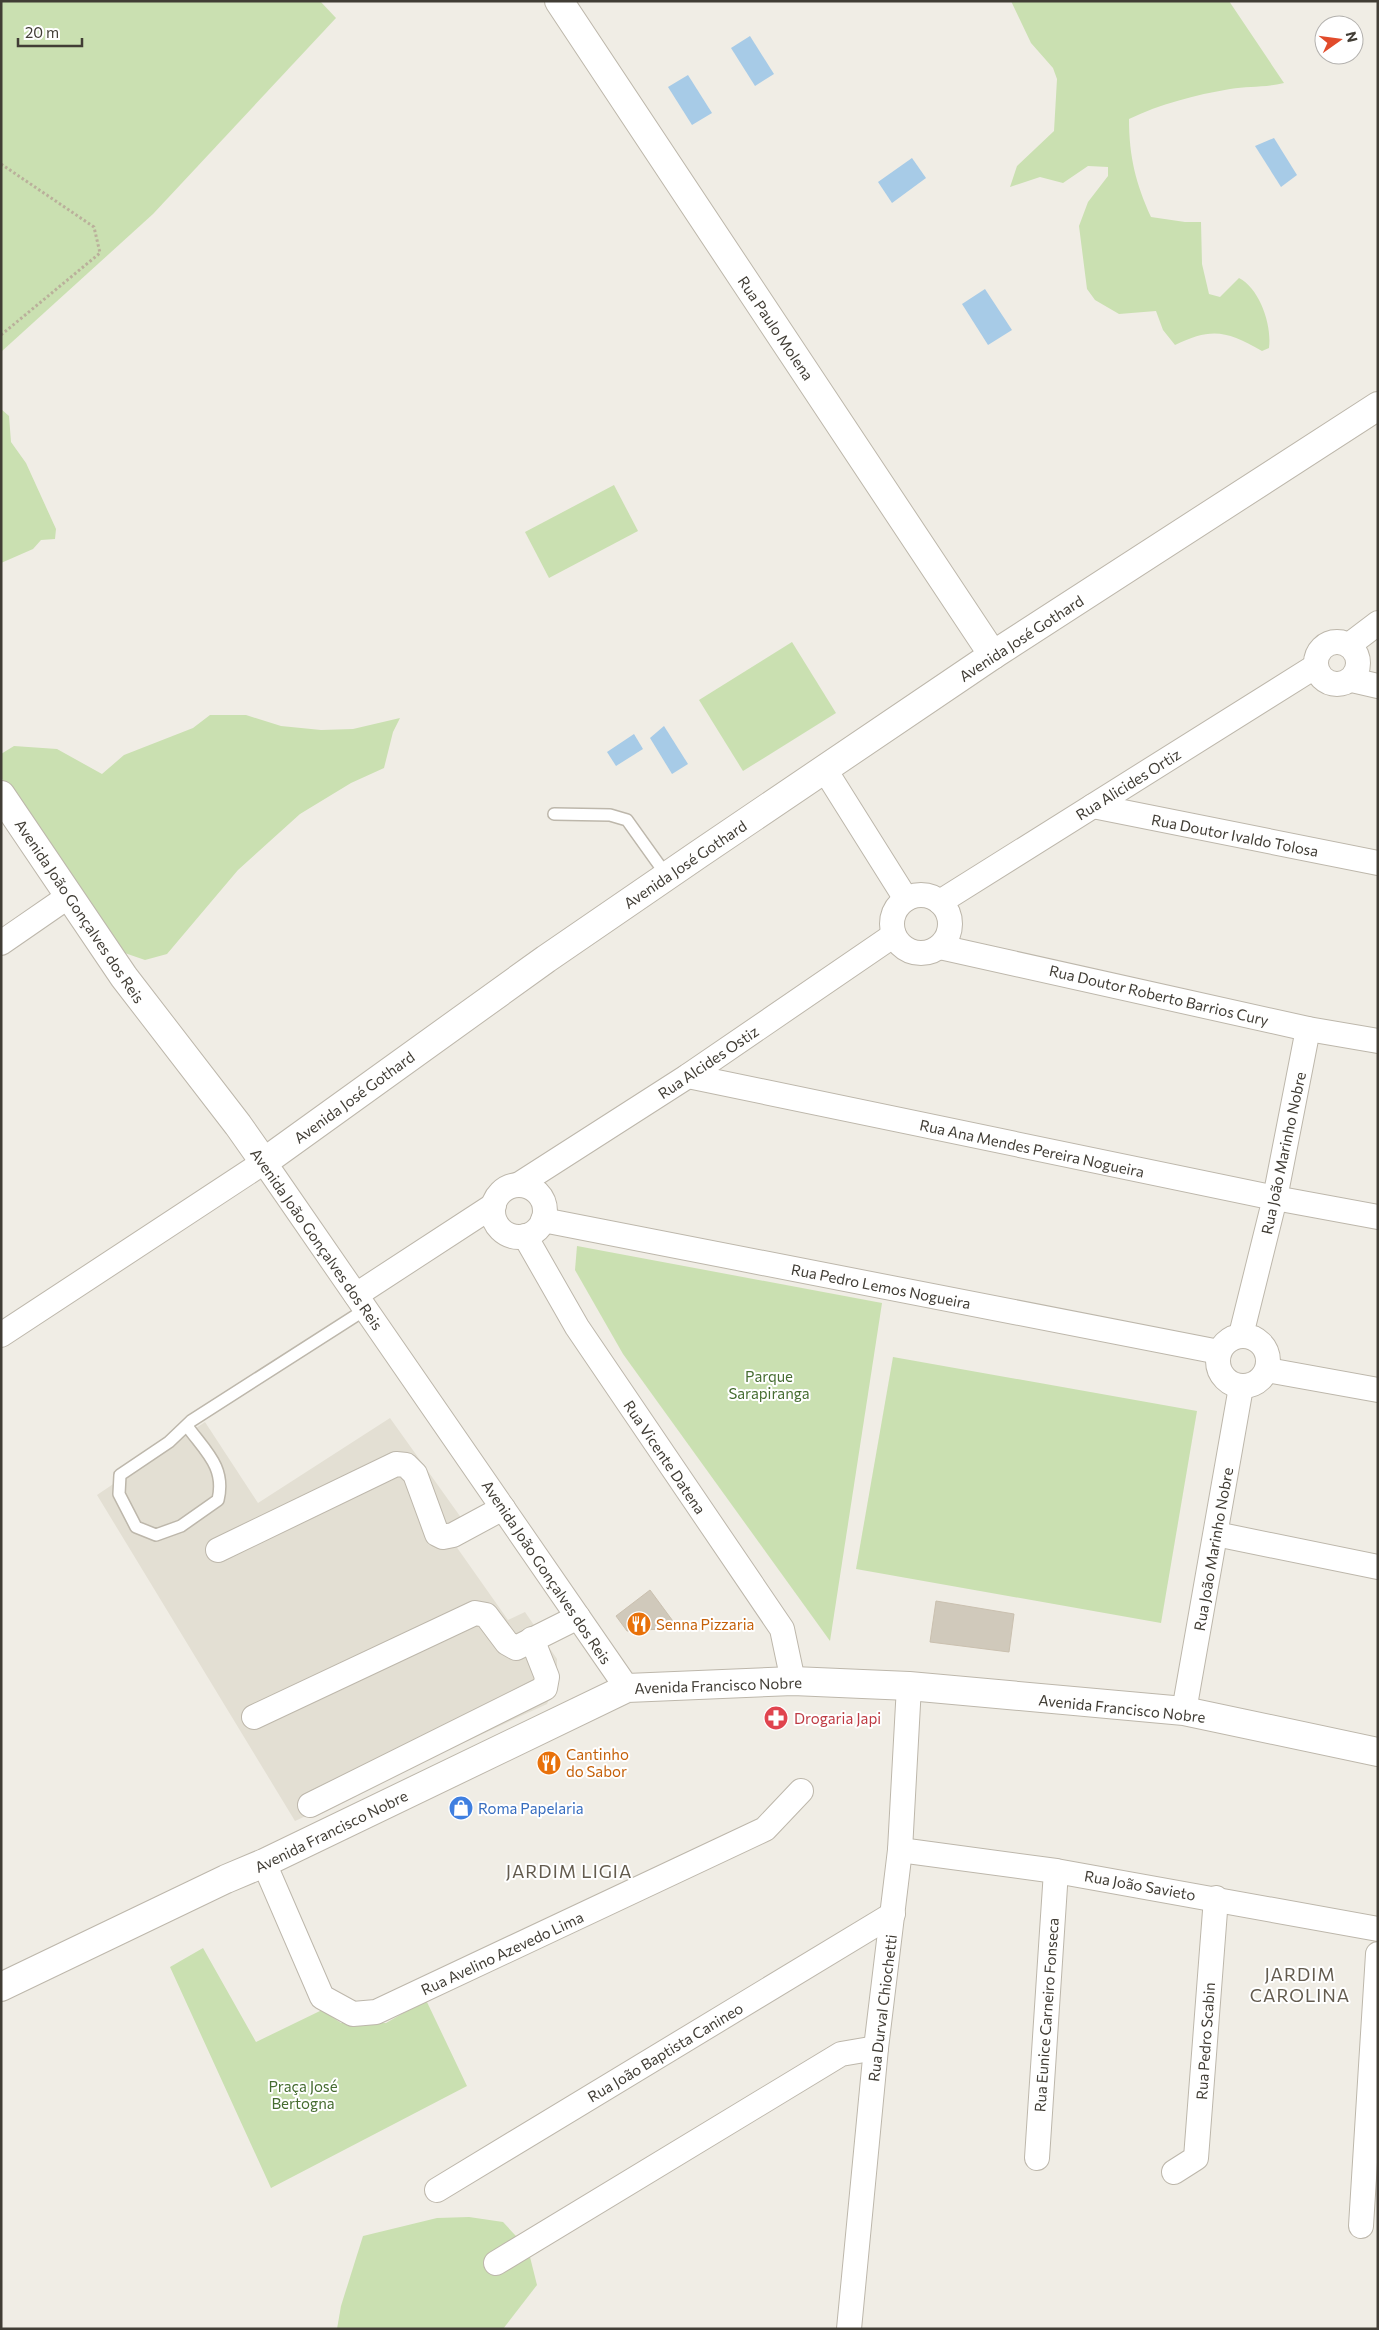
<svg xmlns="http://www.w3.org/2000/svg" width="1379" height="2330" viewBox="0 0 1379 2330" font-family="Commissioner,sans-serif">
<style>
.residential{fill:#e3dfd3}
.green{fill:#cae0b1}
.water{fill:#a7cbe7}
.building{fill:#d0c9bb;stroke:#cac0af}
.lines{fill:none;stroke-linecap:round;stroke-linejoin:round}
.service-casing{stroke:#bdb7ab;stroke-width:14}
.minor-casing{stroke:#bdb7ab;stroke-width:26}
.tertiary-casing{stroke:#bdb7ab;stroke-width:30}
.path{stroke:#bab09b;stroke-width:3;stroke-dasharray:2.5 2.5;stroke-linecap:butt}
.service{stroke:#fff;stroke-width:11}
.minor{stroke:#fff;stroke-width:24}
.tertiary{stroke:#fff;stroke-width:28}
.labels{text-anchor:middle;dominant-baseline:central;stroke-width:4;stroke-linejoin:round;paint-order:stroke}
.street-label{font-size:15px;fill:#413d35;stroke:#fff}
.park-label{font-size:15px;fill:#456c30;stroke:#fff}
.food-label{font-size:15px;fill:#c56008;stroke:#fff;text-anchor:start}
.health-label{font-size:15px;fill:#be3a42;stroke:#fff;text-anchor:start}
.shop-label{font-size:15px;fill:#366cbe;stroke:#fff;text-anchor:start}
.quarter-label{font-size:18px;letter-spacing:1px;fill:#635b4e;stroke:#fff}
</style>
<rect width="100%" height="100%" fill="#f0ede5"/>
<polygon class="residential" points="390,1418 462,1519 446,1532 508,1620 525,1612 557,1659 557,1681 547,1704 295,1821 97,1495 205,1422 258,1503"/>
<g class="green">
<polygon points="1,1 320,1 336,18 153,214 1,352"/>
<path d="M1011,1H1229L1284,83C1264,88 1248,86 1230,89C1195,95 1160,104 1129,119C1129,157 1136,184 1151,217L1185,222H1201L1202,264L1209,294L1220,297L1239,278C1260,289 1272,325 1269,348L1262,351C1227,331 1212,327 1175,345L1163,330L1156,311L1119,314L1095,300L1087,289L1079,226L1088,202L1108,176V167L1088,166L1063,183L1040,177L1010,187L1017,166L1054,131L1057,79L1053,68L1031,43Z"/>
<polygon points="1,409 9,416 11,442 26,463 56,529 55,539 41,540 33,549 1,563"/>
<polygon points="614,485 638,531 549,578 525,532"/>
<polygon points="792,642 836,713 743,771 699,700"/>
<polygon points="210,715 246,715 281,726 321,730 353,729 400,718 393,732 384,768 351,783 300,814 238,870 167,954 145,960 116,950 17,817 1,776 1,754 14,746 57,749 102,774 124,755 193,728"/>
<polygon points="577,1246 882,1303 830,1641 623,1354 575,1270"/>
<polygon points="893,1357 1197,1411 1161,1623 856,1569"/>
<polygon points="203,1948 256,2042 322,2010 341,2023 386,2023 426,2000 467,2086 271,2188 170,1967"/>
<polygon points="469,2217 503,2222 528,2249 537,2285 503,2329 337,2329 341,2306 363,2236 437,2218"/>
</g>
<g class="water">
<polygon points="750,36 774,74 755,86 731,48"/>
<polygon points="688,75 712,113 692,125 668,87"/>
<polygon points="1274,138 1297,175 1281,187 1255,146"/>
<polygon points="912,158 926,178 892,203 878,182"/>
<polygon points="985,289 1012,330 988,345 962,304"/>
<polygon points="664,726 688,764 672,774 650,738"/>
<polygon points="634,734 643,749 616,766 607,752"/>
</g>
<g class="building">
<polygon points="650,1590 678,1628 627,1631 616,1616"/>
<polygon points="936,1601 1014,1614 1009,1652 930,1642"/>
</g>
<g class="lines">
<defs>
<g id="service">
<polyline points="554,814 610,815 627,820 667,876"/>
<path d="M187,1426C205,1451 226,1467 218,1500L181,1526L156,1535L136,1527L119,1494L120,1475L169,1442L191,1421L366,1309"/>
</g>
<g id="minor">
<circle cx="1337" cy="663" r="21"/>
<polyline points="1349,645 1378,623"/>
<polyline points="1352,680 1378,686"/>
<polyline points="825,770 906,899"/>
<polyline points="1093,806 1378,863"/>
<circle cx="921" cy="924" r="29"/>
<polyline points="940,902 1316,666"/>
<polyline points="1,943 69,896"/>
<polyline points="940,947 1308,1029 1378,1041"/>
<polyline points="688,1076 1275,1198 1378,1217"/>
<polyline points="518,1185 688,1076 894,935"/>
<circle cx="519" cy="1211" r="26"/>
<polyline points="543,1220 1219,1352"/>
<polyline points="525,1236 577,1327 782,1629 793,1681"/>
<polyline points="356,1295 494,1205"/>
<polyline points="1,1335 264,1162 627,1688"/>
<polyline points="1241,1335 1275,1198 1308,1029"/>
<circle cx="1243" cy="1361" r="25"/>
<polyline points="1267,1370 1378,1390"/>
<polyline points="1216,1534 1378,1567"/>
<polyline points="218,1550 396,1464 406,1465 415,1474 437,1534 443,1537 453,1535 503,1508"/>
<polyline points="1184,1711 1241,1387"/>
<polyline points="254,1717 475,1613 486,1615 507,1643 516,1648 578,1617"/>
<polyline points="310,1805 545,1688 547,1677 532,1639"/>
<polyline points="900,1850 1056,1871 1378,1929"/>
<polyline points="264,1863 322,1997 353,2014 376,2012 765,1829 801,1791"/>
<polyline points="1037,2158 1056,1871"/>
<polyline points="1174,2172 1196,2158 1216,1898"/>
<polyline points="437,2190 893,1914"/>
<polyline points="1361,2226 1378,1954"/>
<polyline points="496,2263 841,2054 876,2048"/>
<polyline points="849,2329 876,2048 900,1850 909,1686"/>
</g>
<g id="tertiary">
<polyline points="559,1 993,655"/>
<polyline points="1,795 124,977 238,1125 264,1162 546,959 699,854 993,655 1378,406"/>
<polyline points="1,1987 226,1879 264,1863 627,1688 793,1681 909,1686 1184,1711 1378,1752"/>
</g>
</defs>
<use href="#service" class="service-casing"/>
<use href="#minor" class="minor-casing"/>
<use href="#tertiary" class="tertiary-casing"/>
<polyline class="path" points="1,164 94,227 100,253 1,335"/>
<use href="#service" class="service"/>
<use href="#minor" class="minor"/>
<use href="#tertiary" class="tertiary"/>
</g>
<defs>
<symbol id="restaurant-disc" viewBox="-11 -11 22 22"><circle r="9.5" fill="#e8710a" stroke="#fff"/><path d="M-5-6h1v4h1v-4h1v4h1v-4h1v5L-1.5 .5V6h-2V.5L-5-1ZM5-6V6H3V1.5H1.5Q1.5-4 5-6Z" fill="#fff"/></symbol>
<symbol id="pharmacy-disc" viewBox="-11 -11 22 22"><circle r="9.5" fill="#e0444e" stroke="#fff"/><path d="M-2-6h4v4h4v4h-4v4h-4v-4h-4v-4h4Z" fill="#fff"/></symbol>
<symbol id="shop-disc" viewBox="-11 -11 22 22"><circle r="9.5" fill="#3f7fe0" stroke="#fff"/><path d="M-5-2.5h2.3a2.7 3.5 0 0 1 5.4 0H5L5.5 6h-11ZM-1.5-2.5h3a1.5 2.3 0 0 0-3 0Z" fill="#fff"/></symbol>
</defs>
<g fill-rule="evenodd">
<use href="#restaurant-disc" x="625" y="1610" width="28" height="28"/>
<use href="#pharmacy-disc" x="762" y="1704" width="28" height="28"/>
<use href="#restaurant-disc" x="535" y="1749" width="28" height="28"/>
<use href="#shop-disc" x="447" y="1794" width="28" height="28"/>
</g>
<g class="labels">
<g class="street-label">
<text transform="translate(776 328) rotate(56)">Rua Paulo Molena</text>
<text transform="translate(1021 638) rotate(-33)">Avenida José Gothard</text>
<text transform="translate(1128 784) rotate(-32)">Rua Alicides Ortiz</text>
<text transform="translate(1235 835) rotate(11)">Rua Doutor Ivaldo Tolosa</text>
<text transform="translate(685 864) rotate(-34)">Avenida José Gothard</text>
<text transform="translate(80 911) rotate(56)">Avenida João Gonçalves dos Reis</text>
<text transform="translate(1159 995) rotate(13)">Rua Doutor Roberto Barrios Cury</text>
<text transform="translate(708 1062) rotate(-34)">Rua Alcides Ostiz</text>
<text transform="translate(354 1097) rotate(-36)">Avenida José Gothard</text>
<text transform="translate(1032 1148) rotate(12)">Rua Ana Mendes Pereira Nogueira</text>
<text transform="translate(1283 1153) rotate(-78)">Rua João Marinho Nobre</text>
<text transform="translate(317 1239) rotate(55)">Avenida João Gonçalves dos Reis</text>
<text transform="translate(881 1286) rotate(11)">Rua Pedro Lemos Nogueira</text>
<text transform="translate(665 1457) rotate(56)">Rua Vicente Datena</text>
<text transform="translate(1213 1549) rotate(-80)">Rua João Marinho Nobre</text>
<text transform="translate(547 1572) rotate(56)">Avenida João Gonçalves dos Reis</text>
<text transform="translate(718 1685) rotate(-2)">Avenida Francisco Nobre</text>
<text transform="translate(1122 1708) rotate(6)">Avenida Francisco Nobre</text>
<text transform="translate(331 1831) rotate(-26)">Avenida Francisco Nobre</text>
<text transform="translate(1140 1885) rotate(10)">Rua João Savieto</text>
<text transform="translate(502 1953) rotate(-25)">Rua Avelino Azevedo Lima</text>
<text transform="translate(882 2008) rotate(-83)">Rua Durval Chiochetti</text>
<text transform="translate(1046 2015) rotate(-86)">Rua Eunice Carneiro Fonseca</text>
<text transform="translate(1205 2041) rotate(-86)">Rua Pedro Scabin</text>
<text transform="translate(665 2052) rotate(-31)">Rua João Baptista Canineo</text>
</g>
<g class="park-label">
<text x="769" y="1376">Parque<tspan x="769" dy="17">Sarapiranga</tspan></text>
<text x="303" y="2086">Praça José<tspan x="303" dy="17">Bertogna</tspan></text>
</g>
<g class="food-label">
<text x="656" y="1624">Senna Pizzaria</text>
<text x="566" y="1754">Cantinho<tspan x="566" dy="17">do Sabor</tspan></text>
</g>
<g class="health-label">
<text x="794" y="1718">Drogaria Japi</text>
</g>
<g class="shop-label">
<text x="478" y="1808">Roma Papelaria</text>
</g>
<g class="quarter-label">
<text x="569" y="1871">JARDIM LIGIA</text>
<text x="1300" y="1974">JARDIM<tspan x="1300" dy="21">CAROLINA</tspan></text>
</g>
</g>
<rect width="1379" height="2330" fill="none" stroke="#413d35" stroke-width="5"/>
<g transform="translate(1339 40) rotate(76)"><circle r="24" fill="#ffffff" stroke="#b3b1ae"/>
<path d="M0-4L9 19L0 12L-9 19Z" fill="#e14b2b"/>
<text y="-8" font-size="14" font-weight="bold" text-anchor="middle" fill="#413d35">N</text>
</g>
<path d="M18 38v8h64v-8" fill="none" stroke="#413d35" stroke-width="2.5"/>
<text x="25" y="38" font-size="15" fill="#413d35" stroke="#ffffff" stroke-width="4" paint-order="stroke">20 m</text>
</svg>
